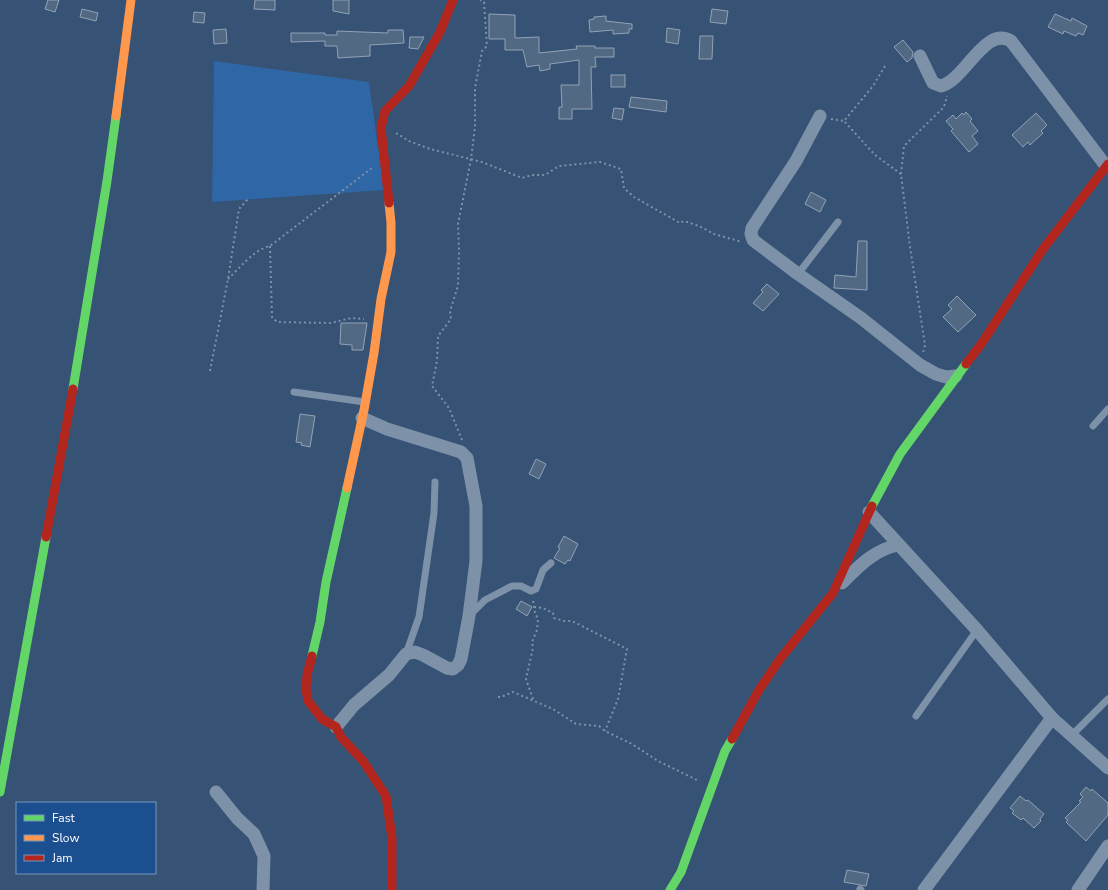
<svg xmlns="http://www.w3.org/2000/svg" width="1108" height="890" viewBox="0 0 1108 890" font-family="'Nunito Sans',sans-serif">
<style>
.green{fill:#2f66a5}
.building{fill:#526984;stroke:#92a2b6}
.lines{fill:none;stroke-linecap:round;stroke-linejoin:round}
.path{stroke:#7d92a8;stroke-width:2;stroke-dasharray:2 3;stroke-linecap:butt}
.lane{stroke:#7d92a8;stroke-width:7}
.street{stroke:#7d92a8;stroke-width:13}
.fast{stroke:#63d668;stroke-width:9}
.slow{stroke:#ff974d;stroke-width:9}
.jam{stroke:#b3261e;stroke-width:9}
</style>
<rect width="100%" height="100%" fill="#365274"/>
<polygon class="green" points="214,61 369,82 384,190 212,202"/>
<g class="building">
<polygon points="48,0 59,0 55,12 45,9"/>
<polygon points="255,0 275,0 275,10 254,9"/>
<polygon points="333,0 349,0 349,14 333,11"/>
<polygon points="82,9 98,13 96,21 80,17"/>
<polygon points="712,9 728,11 726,24 710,22"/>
<polygon points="194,12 205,13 204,23 193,22"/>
<polygon points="489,14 515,15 515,38 539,37 539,53 577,49 576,46 595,46 595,48 614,48 614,57 595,57 596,67 591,67 592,109 572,109 572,119 559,119 559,107 562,107 561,85 579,85 579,60 550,64 550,69 540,71 539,65 527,67 523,50 505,50 505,39 489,39"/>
<polygon points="1055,14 1071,21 1072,18 1087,26 1083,35 1078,33 1076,36 1064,31 1063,34 1048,27"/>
<polygon points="606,16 606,21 632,24 632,29 629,29 629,33 613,34 613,30 590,32 589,20 594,19 594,17"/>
<polygon points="667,28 680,30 678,44 666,42"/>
<polygon points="226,29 227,43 214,44 213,30"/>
<polygon points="388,30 403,30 404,43 370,45 370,56 338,58 337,46 325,46 325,41 291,42 291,33 325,33 325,35 337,35 337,31 388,33"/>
<polygon points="700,36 713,36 712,59 699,59"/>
<polygon points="410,37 424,37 418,49 409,48"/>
<polygon points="903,40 913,52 912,58 907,62 894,47"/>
<rect x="611" y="75" width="14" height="12"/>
<polygon points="631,97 667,101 666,112 629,107"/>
<polygon points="614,108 624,109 622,120 612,118"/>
<polygon points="966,112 972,119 970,121 978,131 972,136 978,144 969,152 951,131 953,129 946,121 953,115 956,119 962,113 964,115"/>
<polygon points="1036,113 1047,125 1041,131 1043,133 1030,145 1028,142 1023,147 1012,135"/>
<polygon points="811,192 826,200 820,212 805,204"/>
<polygon points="858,241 867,241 867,290 834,288 835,275 856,277"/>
<polygon points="767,284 779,294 763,311 753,303 763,292 761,290"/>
<polygon points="957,296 976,315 958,332 943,317 952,309 948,305"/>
<polygon points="341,323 367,323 363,350 352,350 352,345 340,344"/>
<polygon points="300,414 315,416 310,447 301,445 302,443 296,442"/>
<polygon points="536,459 546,464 539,479 529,474"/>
<polygon points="564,536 578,544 570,561 568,560 565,564 554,558 560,548 558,547"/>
<polygon points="521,601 532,607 527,616 516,609"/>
<polygon points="1086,787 1091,791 1092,789 1108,803 1108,815 1086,841 1066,822 1068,820 1065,818 1081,802 1079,801 1083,797 1080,794"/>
<polygon points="1020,796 1026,801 1028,800 1044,814 1040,819 1041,821 1034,828 1023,818 1021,820 1012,813 1014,811 1010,808"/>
<polygon points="847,870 869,874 866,886 844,882"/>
</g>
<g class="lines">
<g class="path">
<polyline points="885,66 873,86 844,121 875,155 901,174 910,247 925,345 923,353"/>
<polyline points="831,119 844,121"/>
<polyline points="396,133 409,141 430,149 482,162 522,178 532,175 545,175 559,166 600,162 621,169 624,188 634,197 680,223 684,221 699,226 714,234 742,242"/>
<polyline points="901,174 904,146 944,107 947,96"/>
<polyline points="270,246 272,317 277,322 331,323 351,318 364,319"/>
<path d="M228,279C240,268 253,250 270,246L372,168"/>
<polyline points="210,371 228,279 239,209 248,199"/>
<polyline points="462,440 449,408 432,386 437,361 438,336 451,319 450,311 458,286 459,251 458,224 471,159 475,127 475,88 482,51 487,46 484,2 480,0"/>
<polyline points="534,607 543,608 553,613 554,618 564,621 572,621 627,649 618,699 605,731"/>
<polyline points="498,697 501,697 513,692 553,709 576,724 599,726 605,731 632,744 658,761 699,781"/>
<polyline points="533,699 526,679 533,648 532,642 537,630 538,619 535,613 533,600"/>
</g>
<g class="lane">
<polyline points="798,274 838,222"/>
<polyline points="294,392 365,402"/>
<polyline points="1093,426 1108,409"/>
<polyline points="470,615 485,600 512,586 521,586 531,591 536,589 543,570 551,563"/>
<polyline points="406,654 419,617 434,513 435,482"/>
<polyline points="916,716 977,630"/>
<polyline points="1072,735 1108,699"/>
<polyline points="860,889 861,890"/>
</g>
<g class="street">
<path d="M920,56L933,83L941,86C965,80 985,25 1011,41L1106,166"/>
<polyline points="820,116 796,161 752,228 751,234 753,240 798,274 861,318 920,365 936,374 946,377 956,376"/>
<polyline points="869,512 977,630 1052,718 1108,768"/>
<path d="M842,583C859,566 874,550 898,545"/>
<polyline points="336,727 354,705 389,675 406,654 415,652 423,655 447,668 453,669 458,665 461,659 469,616 476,561 476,506 467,458 461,452 387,429 362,418"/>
<polyline points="216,792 237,818 254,834 264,856 263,890"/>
<polyline points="924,890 1052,718"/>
<polyline points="1078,890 1108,846"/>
</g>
<g class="fast">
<polyline points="73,389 107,181 116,116"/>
<polyline points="872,506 900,454 966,364"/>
<polyline points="312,656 320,622 326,582 347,488"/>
<polyline points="0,792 46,537"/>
<polyline points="670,890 681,872 725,751 732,739"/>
</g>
<g class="slow">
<polyline points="116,116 131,0"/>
<polyline points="347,488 364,410 374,353 381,299 391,252 391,223 389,203"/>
</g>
<g class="jam">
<polyline points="389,203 381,128 385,111 409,86 440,32 453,0"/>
<polyline points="966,364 982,343 1043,249 1108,164"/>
<polyline points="46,537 73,389"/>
<polyline points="312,656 307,675 306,689 308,701 322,719 336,727 341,737 363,761 386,796 392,838 392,890"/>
<polyline points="732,739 759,690 780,659 833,593 872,506"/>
</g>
</g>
<rect x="16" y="802" width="140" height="72" fill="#1b4f8f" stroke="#7695bc"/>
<rect x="24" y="815" width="20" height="6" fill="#63d668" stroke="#7695bc"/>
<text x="52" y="822" font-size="12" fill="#ffffff">Fast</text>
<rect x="24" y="835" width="20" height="6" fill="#ff974d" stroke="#7695bc"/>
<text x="52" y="842" font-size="12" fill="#ffffff">Slow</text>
<rect x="24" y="855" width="20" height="6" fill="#b3261e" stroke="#7695bc"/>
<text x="52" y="862" font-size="12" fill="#ffffff">Jam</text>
</svg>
